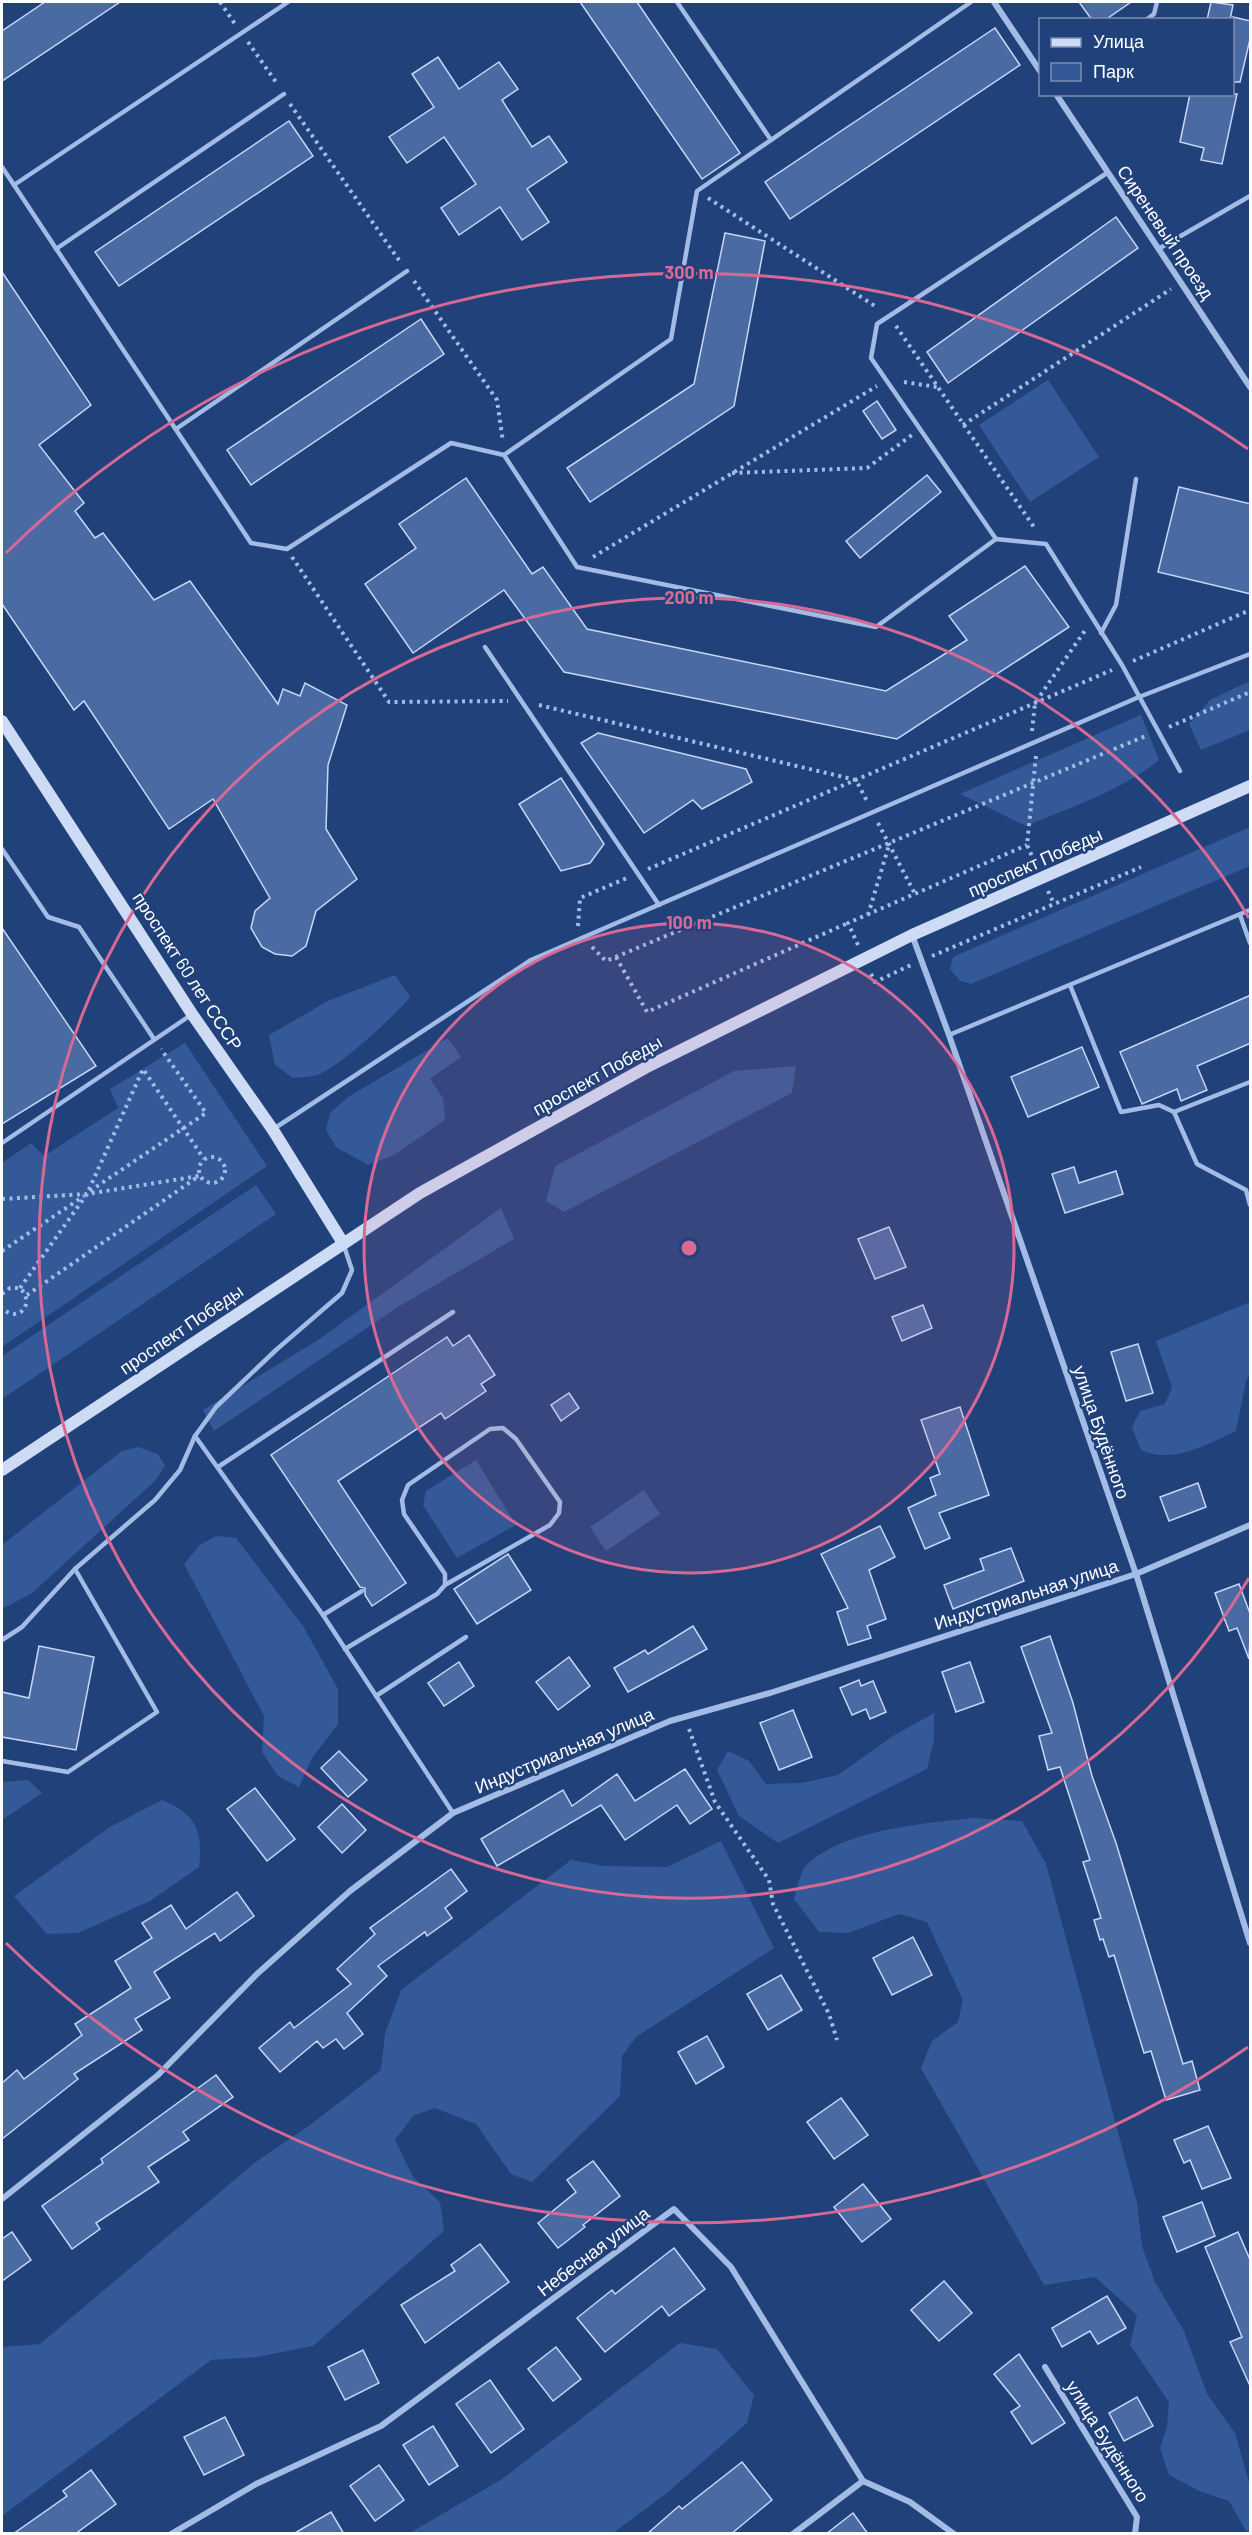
<svg xmlns="http://www.w3.org/2000/svg" width="1252" height="2535" viewBox="0 0 1252 2535" font-family="Barlow,sans-serif">
<style>
.green{fill:#345999}
.building{fill:#4a6aa4;stroke:#c6d7f5;stroke-width:1.5}
.lines{fill:none;stroke-linecap:round;stroke-linejoin:round}
.path{stroke:#a3bce6;stroke-width:4;stroke-dasharray:3 4.5;stroke-linecap:butt}
.service{stroke:#a3bce6;stroke-width:4.5}
.minor{stroke:#a3bce6;stroke-width:6}
.secondary{stroke:#cddbf5;stroke-width:12}
.ring{fill:none;stroke:#d76994;stroke-width:3}
.labels{text-anchor:middle;dominant-baseline:central;stroke-width:4.5;stroke-linejoin:round;paint-order:stroke}
.street-label{font-size:18px;fill:#fff;stroke:#21417b}
.centre{fill:#d76994;stroke:#21417b;stroke-width:3}
.ring-label{font-size:18px;text-anchor:middle;font-weight:bold;fill:#d76994;stroke:#21417b;stroke-width:4.5;stroke-linejoin:round;paint-order:stroke}
</style>
<rect width="100%" height="100%" fill="#21417b"/>
<g class="green">
<polygon points="1048,380 1099,457 1030,502 979,425"/>
<polygon points="1250,681 1250,730 1201,750 1189,724 1210,700"/>
<path d="M1141,715L1159,760C1121,791 1071,807 1026,826L960,794Z"/>
<polygon points="1250,827 1250,866 971,984 960,981 950,969 953,957"/>
<path d="M395,975L410,997C397,1014 336,1070 317,1075C309,1077 301,1077 293,1078L275,1065L269,1035L328,1001Z"/>
<polygon points="448,1038 461,1057 430,1079 443,1098 445,1120 394,1155 368,1165 336,1147 326,1130 330,1113 348,1097"/>
<polygon points="185,1043 267,1166 2,1347 2,1163 31,1143 44,1156 118,1108 110,1089"/>
<polygon points="796,1066 792,1093 564,1212 546,1201 555,1166 734,1071"/>
<polygon points="256,1185 276,1214 2,1399 2,1356"/>
<polygon points="501,1208 514,1239 398,1307 214,1431 203,1410 318,1340"/>
<path d="M1250,1302V1374L1246,1381L1236,1431C1208,1444 1172,1465 1141,1450L1132,1427L1140,1411L1165,1404L1172,1387L1156,1341Z"/>
<polygon points="138,1447 158,1454 165,1466 156,1480 32,1593 2,1609 2,1545 122,1451"/>
<polygon points="476,1460 516,1525 457,1558 423,1505 426,1491"/>
<polygon points="644,1490 660,1514 606,1551 590,1527"/>
<polygon points="216,1536 236,1538 303,1626 338,1689 338,1724 312,1758 299,1787 278,1776 262,1752 264,1716 184,1564 200,1545"/>
<polygon points="934,1713 934,1740 927,1769 778,1843 739,1816 717,1770 728,1751 749,1761 766,1784 802,1783 838,1775 893,1736"/>
<polygon points="28,1780 42,1793 2,1820 2,1782"/>
<path d="M162,1800C197,1814 203,1832 199,1867L150,1901L78,1933L47,1934L14,1896L110,1827Z"/>
<path d="M973,1818L1022,1821L1046,1864L1137,2203L1142,2246L1155,2282L1184,2331L1207,2394L1235,2433L1250,2486V2533H1247L1229,2501L1199,2491L1169,2475L1160,2448L1167,2427L1169,2402L1130,2345L1137,2315L1095,2277L1044,2285L921,2068L932,2041L958,2022L963,2000L927,1922L899,1914L848,1933L819,1932L794,1899C797,1889 800,1871 807,1865C841,1830 927,1823 973,1818Z"/>
<polygon points="721,1841 774,1948 636,2037 622,2056 620,2096 532,2182 511,2174 476,2124 435,2108 413,2116 395,2140 413,2177 440,2202 444,2231 313,2346 257,2357 211,2360 2,2516 2,2347 40,2344 257,2161 310,2125 381,2070 385,2034 401,1990 571,1860 604,1866 667,1867"/>
<polygon points="680,2343 717,2349 754,2395 747,2423 667,2493 613,2533 410,2533 502,2479"/>
</g>
<g class="building">
<polygon points="45,2 120,2 2,81 2,31"/>
<polygon points="580,2 637,2 740,153 702,179"/>
<polygon points="1079,2 1131,2 1105,20 1092,20"/>
<polygon points="1211,2 1233,5 1230,20 1207,20"/>
<polygon points="1233,17 1251,21 1251,35 1240,82 1233,82"/>
<polygon points="995,28 1020,65 790,219 765,182"/>
<polygon points="438,57 459,89 499,62 518,89 502,100 532,147 549,136 567,162 527,189 549,222 522,240 500,207 459,235 441,208 476,184 444,137 407,163 389,137 434,107 412,74"/>
<polygon points="1190,94 1237,94 1222,164 1201,160 1204,148 1180,142"/>
<polygon points="289,121 313,156 119,286 95,252"/>
<polygon points="1116,217 1138,248 948,383 927,352"/>
<polygon points="725,233 765,241 734,406 590,502 567,468 694,384"/>
<polygon points="2,272 91,405 39,445 84,503 75,511 95,538 103,533 154,600 190,581 278,704 283,689 300,696 305,683 347,705 328,765 326,829 357,879 316,911 306,946 292,956 275,954 262,947 251,928 255,911 270,898 213,799 169,829 84,701 74,710 2,604"/>
<polygon points="421,319 444,354 251,485 227,450"/>
<polygon points="877,401 896,430 882,439 863,411"/>
<polygon points="927,475 941,492 860,558 846,541"/>
<polygon points="466,478 532,574 543,567 587,629 886,691 967,640 949,616 1025,566 1069,627 897,739 564,672 504,590 413,653 365,584 416,548 399,524"/>
<polygon points="1179,487 1251,504 1251,594 1158,572"/>
<polygon points="598,733 746,769 752,782 702,809 693,800 644,833 581,743"/>
<polygon points="561,778 604,844 590,863 561,871 519,804"/>
<polygon points="2,928 96,1066 2,1124"/>
<polygon points="1251,995 1251,1043 1197,1066 1207,1090 1181,1101 1177,1089 1142,1104 1120,1052"/>
<polygon points="1082,1047 1099,1087 1028,1117 1011,1077"/>
<polygon points="1074,1167 1079,1183 1116,1171 1123,1194 1065,1213 1052,1174"/>
<polygon points="889,1227 906,1267 875,1279 858,1239"/>
<polygon points="923,1305 932,1328 902,1341 892,1317"/>
<polygon points="469,1335 495,1375 481,1384 486,1391 445,1419 441,1413 338,1481 406,1583 372,1606 365,1595 365,1588 360,1587 271,1455 447,1337 453,1346"/>
<polygon points="1138,1344 1153,1393 1126,1401 1111,1352"/>
<polygon points="569,1393 579,1408 561,1421 551,1405"/>
<polygon points="960,1407 989,1495 939,1513 950,1538 925,1549 908,1508 936,1495 930,1478 940,1474 921,1420"/>
<polygon points="1198,1483 1206,1507 1169,1521 1160,1497"/>
<polygon points="880,1526 895,1557 869,1570 886,1619 867,1626 871,1638 848,1645 837,1612 848,1608 821,1554"/>
<polygon points="1011,1548 1024,1581 953,1609 944,1585 984,1570 980,1559"/>
<polygon points="508,1554 531,1590 477,1624 454,1589"/>
<polygon points="1239,1584 1251,1616 1249,1659 1237,1628 1229,1631 1215,1593"/>
<polygon points="693,1626 707,1649 628,1692 614,1668 645,1650 648,1654"/>
<polygon points="1050,1636 1073,1703 1092,1776 1116,1843 1183,2064 1192,2061 1200,2090 1166,2100 1151,2051 1144,2053 1114,1955 1109,1957 1103,1939 1100,1940 1094,1920 1101,1918 1083,1862 1090,1860 1060,1767 1048,1770 1039,1736 1052,1733 1021,1647"/>
<polygon points="39,1646 94,1657 76,1750 2,1737 2,1692 29,1698"/>
<polygon points="569,1657 590,1686 558,1710 536,1682"/>
<polygon points="459,1662 474,1686 444,1706 428,1683"/>
<polygon points="970,1662 984,1702 956,1712 942,1672"/>
<polygon points="859,1680 861,1686 873,1681 886,1712 870,1719 866,1709 852,1715 840,1688"/>
<polygon points="793,1710 812,1757 779,1770 760,1723"/>
<polygon points="339,1751 367,1780 348,1797 321,1768"/>
<polygon points="685,1769 712,1809 690,1824 677,1805 625,1840 601,1805 497,1866 481,1839 563,1790 572,1806 617,1774 635,1801"/>
<polygon points="255,1788 295,1839 267,1861 227,1809"/>
<polygon points="342,1804 366,1830 342,1853 318,1827"/>
<polygon points="451,1869 467,1891 445,1908 452,1918 427,1936 425,1932 378,1966 387,1976 347,2013 363,2034 344,2049 336,2039 323,2048 317,2041 280,2072 259,2048 290,2022 294,2028 351,1984 337,1969 375,1934 370,1928"/>
<polygon points="237,1892 254,1916 220,1941 215,1933 154,1972 170,1998 135,2019 142,2030 74,2074 78,2079 2,2139 2,2083 17,2070 24,2079 82,2035 75,2024 131,1988 115,1961 152,1938 142,1923 171,1905 186,1929"/>
<polygon points="913,1937 932,1975 892,1995 873,1958"/>
<polygon points="781,1975 802,2010 768,2030 747,1994"/>
<polygon points="707,2036 724,2067 696,2084 678,2052"/>
<polygon points="216,2075 233,2097 183,2132 189,2140 148,2167 159,2182 96,2223 100,2229 72,2249 42,2206 103,2163 101,2159"/>
<polygon points="841,2098 868,2135 834,2159 807,2122"/>
<polygon points="1208,2126 1231,2178 1202,2189 1190,2160 1184,2163 1174,2140"/>
<polygon points="593,2161 620,2196 583,2225 585,2227 558,2248 538,2223 576,2192 567,2180"/>
<polygon points="863,2184 891,2219 862,2242 834,2207"/>
<polygon points="1202,2202 1215,2236 1177,2252 1163,2217"/>
<polygon points="12,2232 31,2260 2,2281 2,2239"/>
<polygon points="1238,2232 1251,2262 1251,2388 1230,2342 1242,2337 1205,2247"/>
<polygon points="480,2244 509,2282 425,2343 401,2305 455,2271 451,2265"/>
<polygon points="674,2248 705,2289 669,2316 662,2306 605,2352 577,2318 612,2290 615,2294"/>
<polygon points="944,2281 972,2313 939,2341 911,2310"/>
<polygon points="1107,2296 1126,2328 1098,2344 1090,2331 1062,2347 1052,2328"/>
<polygon points="556,2347 581,2379 553,2401 528,2369"/>
<polygon points="363,2350 379,2383 345,2400 328,2367"/>
<polygon points="1019,2354 1065,2423 1032,2444 1011,2412 1020,2406 994,2374"/>
<polygon points="490,2380 524,2429 491,2453 456,2404"/>
<polygon points="1137,2397 1153,2426 1124,2441 1109,2413"/>
<polygon points="225,2417 244,2455 204,2475 184,2437"/>
<polygon points="433,2426 458,2466 429,2485 403,2445"/>
<polygon points="742,2462 772,2500 731,2534 647,2534 679,2506 682,2509"/>
<polygon points="379,2465 404,2500 375,2521 350,2486"/>
<polygon points="91,2470 116,2504 75,2534 13,2534 67,2496 63,2491"/>
<polygon points="331,2512 344,2534 293,2534"/>
<polygon points="853,2513 868,2534 826,2534"/>
</g>
<g class="lines">
<g class="path">
<polyline points="220,2 235,24"/>
<polyline points="248,42 278,85"/>
<polyline points="290,104 401,263"/>
<polyline points="708,198 878,308"/>
<polyline points="414,281 497,400 503,442"/>
<polyline points="896,326 1036,530"/>
<polyline points="904,382 937,387"/>
<polyline points="963,425 1171,289"/>
<polyline points="732,473 867,468 912,435"/>
<polyline points="292,557 389,702 508,701"/>
<polyline points="593,557 877,386"/>
<polyline points="1133,661 1250,610"/>
<polyline points="539,705 856,780 868,803"/>
<polyline points="1169,727 1250,692"/>
<polyline points="1032,731 1035,703 1086,629"/>
<polyline points="1036,756 1027,845 1036,865"/>
<polyline points="878,823 915,894"/>
<polyline points="648,869 1112,670"/>
<polyline points="1048,891 1054,904"/>
<polyline points="868,915 889,845"/>
<polyline points="578,926 580,898 627,878"/>
<polyline points="858,945 848,923 1027,845"/>
<polyline points="592,947 606,961 1148,735"/>
<polyline points="932,956 1141,867"/>
<polyline points="616,957 647,1012 848,923"/>
<polyline points="871,974 875,982 911,965"/>
<circle cx="212" cy="1170" r="13"/>
<polyline points="90,1191 206,1113 161,1049"/>
<polyline points="2,1199 87,1194 199,1176 27,1295"/>
<polyline points="2,1251 84,1196"/>
<polyline points="20,1288 87,1194 143,1069 204,1159"/>
<path d="M2,1294L10,1288H20C36,1304 18,1324 2,1308"/>
<polyline points="689,1729 715,1802 769,1880 773,1904 829,2014 837,2040"/>
</g>
<g class="service">
<polyline points="677,2 771,140"/>
<polyline points="1146,20 1154,14 1157,2"/>
<polyline points="2,167 14,185 288,2"/>
<polyline points="14,185 251,543 287,549 451,443 504,455 577,567 876,627 996,539 1046,544 1122,665 1180,771"/>
<polyline points="1160,248 1250,196"/>
<polyline points="56,249 284,94"/>
<polyline points="176,429 407,271"/>
<polyline points="504,455 671,339 697,191 971,2"/>
<polyline points="996,539 871,358 877,324 1107,173"/>
<polyline points="1101,633 1116,605 1136,479"/>
<polyline points="485,647 659,905"/>
<polyline points="2,849 48,917 79,927 154,1039"/>
<polyline points="1240,915 1250,943"/>
<polyline points="1070,985 1121,1112 1159,1105 1174,1112 1250,1082"/>
<polyline points="949,1035 1250,910"/>
<polyline points="1174,1112 1197,1164 1246,1190 1250,1205"/>
<polyline points="275,1128 531,960 1139,697 1250,654"/>
<polyline points="2,1143 191,1015"/>
<polyline points="195,1436 323,1615 453,1813"/>
<polyline points="218,1467 453,1312"/>
<polyline points="323,1615 362,1591"/>
<polyline points="2,1640 22,1627 75,1569 155,1500 180,1470 195,1436 216,1407 276,1350 342,1293 352,1270 344,1246"/>
<polyline points="345,1649 437,1594 445,1585 445,1574 404,1514 402,1500 408,1485 490,1429 503,1428 516,1439 560,1502 559,1513 550,1525 445,1585"/>
<polyline points="376,1696 466,1637"/>
<polyline points="2,1761 68,1772 157,1712 75,1569"/>
</g>
<g class="minor">
<polyline points="994,2 1040,71"/>
<polyline points="1056,94 1250,387"/>
<polyline points="912,935 949,1035 1136,1574 1250,1943"/>
<polyline points="2,2199 158,2075 257,1974 350,1891 453,1813 670,1721 770,1693 1136,1574 1250,1525"/>
<polyline points="1045,2367 1137,2517 1135,2534"/>
<polyline points="863,2481 910,2502 954,2534"/>
<polyline points="171,2534 256,2484 381,2426 674,2209 731,2267 863,2481 793,2534"/>
</g>
<g class="secondary">
<polyline points="2,721 192,1014 273,1130 343,1243"/>
<polyline points="2,1470 420,1193 645,1068 912,935 1250,786"/>
</g>
</g>
<circle cx="689" cy="1248" r="325" fill="#d76994" fill-opacity=".12"/>
<g class="ring">
<circle cx="689" cy="1248" r="325"/>
<path d="M1249 1578A650 650 0 1 1 1249 918"/>
<path d="M1248 2047A975 975 0 0 1 6 1943M6 553A975 975 0 0 1 1248 449"/>
</g>
<g class="labels">
<g class="street-label">
<text transform="translate(1166 232) rotate(56)">Сиреневый проезд</text>
<text transform="translate(1035 862) rotate(-24)">проспект Победы</text>
<text transform="translate(188 971) rotate(57)">проспект 60 лет СССР</text>
<text transform="translate(597 1075) rotate(-29)">проспект Победы</text>
<text transform="translate(181 1329) rotate(-34)">проспект Победы</text>
<text transform="translate(1102 1432) rotate(71)">улица Будённого</text>
<text transform="translate(1026 1594) rotate(-18)">Индустриальная улица</text>
<text transform="translate(564 1750) rotate(-23)">Индустриальная улица</text>
<text transform="translate(593 2251) rotate(-37)">Небесная улица</text>
<text transform="translate(1108 2441) rotate(58)">улица Будённого</text>
</g>
</g>
<circle cx="689" cy="1248" r="9" class="centre"/>
<g class="ring-label">
<text x="689" y="279">300 m</text>
<text x="689" y="604">200 m</text>
<text x="689" y="929">100 m</text>
</g>
<rect width="1252" height="2535" fill="none" stroke="#ffffff" stroke-width="6"/>
<rect x="1039" y="18" width="195" height="78" fill="#21417b" stroke="#7a8db0" stroke-width="1.5"/>
<rect x="1051" y="38" width="30" height="9" fill="#cddbf5" stroke="#7a8db0" stroke-width="1.5"/>
<text x="1093" y="48" font-size="18" fill="#ffffff">Улица</text>
<rect x="1051" y="63" width="30" height="18" fill="#345999" stroke="#7a8db0" stroke-width="1.5"/>
<text x="1093" y="78" font-size="18" fill="#ffffff">Парк</text>
</svg>
